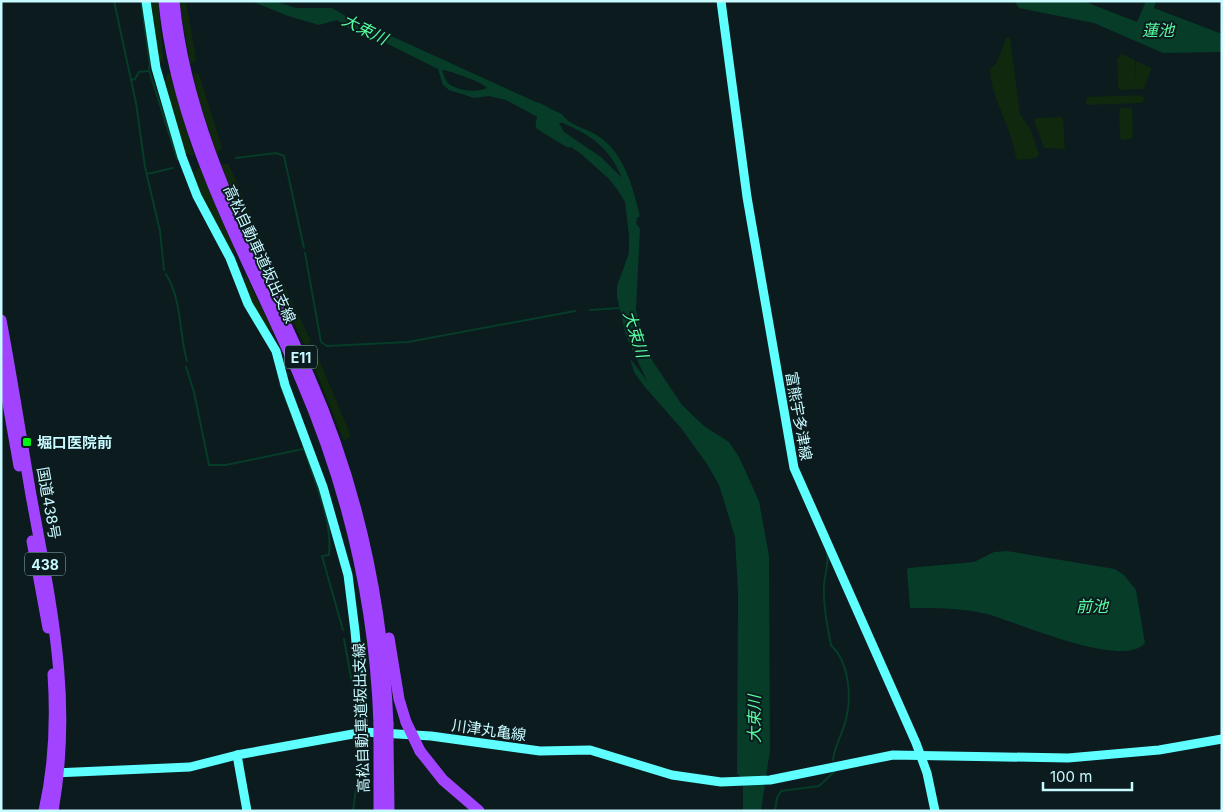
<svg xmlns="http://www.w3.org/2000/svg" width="1223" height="812" viewBox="0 0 1223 812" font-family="Inter,'Noto Sans JP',sans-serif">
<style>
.green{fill:#0f280e}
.water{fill:#063c28;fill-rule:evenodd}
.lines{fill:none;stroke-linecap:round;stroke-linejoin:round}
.stream{stroke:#063c28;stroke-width:2}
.river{stroke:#063c28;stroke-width:11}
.secondary{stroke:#5ffeff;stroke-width:9}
.highway{stroke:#a243ff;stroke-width:11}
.highway-bridge{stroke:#a243ff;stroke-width:11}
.poi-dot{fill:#00f314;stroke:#0b1b1e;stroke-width:2}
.labels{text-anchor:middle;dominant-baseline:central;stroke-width:4;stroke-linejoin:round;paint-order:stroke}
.shield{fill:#0b1b1e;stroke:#8fb7bc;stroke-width:1}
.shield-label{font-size:14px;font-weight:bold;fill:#c8faff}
.street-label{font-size:15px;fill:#c8faff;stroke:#0b1b1e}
.poi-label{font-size:15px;font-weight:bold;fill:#c8faff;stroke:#0b1b1e;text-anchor:start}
.water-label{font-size:16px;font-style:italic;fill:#56ffa2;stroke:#0b1b1e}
</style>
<rect width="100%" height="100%" fill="#0b1b1e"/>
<g class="green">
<polygon points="151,1 158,1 164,63 159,59"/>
<polygon points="179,1 186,1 196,58 195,62 190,64"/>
<path d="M1006,38H1010L1020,114L1031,130L1039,154L1037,158L1019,160L1016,158C1011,125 991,99 990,69L997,62Z"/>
<polygon points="1122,54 1135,60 1136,78 1136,61 1152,68 1144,89 1121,90 1118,88 1117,59"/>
<polygon points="170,73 194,156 186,154 177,133 165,80 167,74"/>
<polygon points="193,73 199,74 222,148 217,155 198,98"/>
<polygon points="1141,95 1145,99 1142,103 1088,105 1085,102 1088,97"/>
<polygon points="1132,107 1133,137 1132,139 1123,140 1120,138 1119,110 1121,108"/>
<polygon points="1063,117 1065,149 1044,148 1034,120 1035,118"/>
<polygon points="220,164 228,164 230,167 264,245 262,249 258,250"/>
<polygon points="200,168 236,253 230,251 197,186 194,175 196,170"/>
<polygon points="263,258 271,259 273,262 311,341 308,347 306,348"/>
<path d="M245,273L247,278L274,333C259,322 241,292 245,273Z"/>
<polygon points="315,353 319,359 351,436 344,441 309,354"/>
</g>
<g class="water">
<path d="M251,1H274L296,8H332L370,30L376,29L562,114C569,126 587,128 598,136C624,152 633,188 640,216L637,218L636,223L640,229L636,310L645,344L652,360L682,405L704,426L729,442L739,457L759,501L769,556L770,750L761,811H743V778L737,774L738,593L735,537L719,485L707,464L681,428L644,386L634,372L630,358L647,381L626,336L617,297V286L629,253V236L625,202L617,189L608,178L580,153L560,140L551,126L543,120L506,100L489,96L474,98L449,90L443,85L438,69L380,40L367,38L351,30L337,20L319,25L288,16ZM442,70C449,70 484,83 487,88C477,93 455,91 447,82C445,79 443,73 442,70ZM559,123H563C592,136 609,147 622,178L601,157L564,132Z"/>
<polygon points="1014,1 1083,1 1137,22 1146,1 1156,1 1154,8 1222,34 1222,52 1163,53 1094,23 1019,8"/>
<path d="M1007,551L1115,569L1124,575L1136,590L1145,643C1122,670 1017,622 987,614C961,608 937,608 910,608L907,570L908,568L974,562L994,552Z"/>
</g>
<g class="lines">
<g class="stream">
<polyline points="114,1 136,103 145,167 160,231 164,270"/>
<polyline points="141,1 150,64 149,68"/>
<polyline points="149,70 177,159"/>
<polyline points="131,80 135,79 139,72 149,71"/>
<polyline points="236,158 276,153 284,156 304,248"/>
<polyline points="147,174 173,168"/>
<polyline points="305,253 321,342 327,346 408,342 575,311"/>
<path d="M166,274C182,300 179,333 187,361"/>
<polyline points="590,310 620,308"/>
<polyline points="186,367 194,392 209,465 226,465 303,449"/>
<polyline points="280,384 301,440"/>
<path d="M303,445C313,479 333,519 329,555L322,556L343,630"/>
<path d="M827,553C829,564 825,574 824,585C823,605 827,626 831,645C849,662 852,696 846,719C843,733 834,747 833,760"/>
<polyline points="344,639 352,683"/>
<polyline points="353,811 361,751 359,739"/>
<polyline points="775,811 777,798 781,791 819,786 835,771"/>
</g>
<polyline class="river" points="537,108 544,111 541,125 569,142"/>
<g class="secondary">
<polyline points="146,1 156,68 182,157 197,196 230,258 248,304 276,351 285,385 323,487 348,575 355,631 364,732"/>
<polyline points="721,1 747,197 794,468 916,743 927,773 935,811"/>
<polyline points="237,755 247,811"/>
<polyline points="54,773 190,767 237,755 364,732 431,736 540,751 590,750 672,775 721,782 770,780 893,755 1068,758 1159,750 1222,739"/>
</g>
<g class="highway">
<path d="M164,1C177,139 248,256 301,380C348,489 375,604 379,724"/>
<path d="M174,1C187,137 256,254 309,376C358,487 383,604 388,724"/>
<path d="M1,320C12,378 21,437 31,495C51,605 73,698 53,811"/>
<polyline points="1,364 19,466"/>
<polyline points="32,541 48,628"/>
<polyline points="389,638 399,699 406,722"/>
<polyline points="379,740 379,811"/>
<polyline points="388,740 389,811"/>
<polyline points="420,751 443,780 479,811"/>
<path d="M44,811C54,767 56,719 53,674"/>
</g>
<g class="highway-bridge">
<polyline points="406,722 420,751"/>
<polyline points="379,724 379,740"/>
<polyline points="388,724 388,740"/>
</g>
</g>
<rect class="poi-dot" x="22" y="437" width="10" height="10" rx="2.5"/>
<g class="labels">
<g class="shield">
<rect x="285" y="345.5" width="32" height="23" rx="4"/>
<rect x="25" y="552.5" width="40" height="23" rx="4"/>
</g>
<g class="shield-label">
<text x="301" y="357">E11</text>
<text x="45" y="564">438</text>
</g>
<g class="street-label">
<text transform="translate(260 254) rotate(65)">高松自動車道坂出支線</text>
<text transform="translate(799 416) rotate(80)">富熊宇多津線</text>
<text transform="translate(49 503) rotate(80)">国道438号</text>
<text transform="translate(361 718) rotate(-92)">高松自動車道坂出支線</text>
<text transform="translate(489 730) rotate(8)">川津丸亀線</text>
</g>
<g class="poi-label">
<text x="37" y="442">堀口医院前</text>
</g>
<g class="water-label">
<text transform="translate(365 29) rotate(26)">大束川</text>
<text x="1158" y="30">蓮池</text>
<text transform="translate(636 334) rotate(72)">大束川</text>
<text x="1092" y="606">前池</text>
<text transform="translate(754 719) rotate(-90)">大束川</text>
</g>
</g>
<rect width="1223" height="812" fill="none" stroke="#c8faff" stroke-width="5"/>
<path d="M1043 782v8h89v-8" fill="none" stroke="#c8faff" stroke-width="2.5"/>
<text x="1050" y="782" font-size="15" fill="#c8faff" stroke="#0b1b1e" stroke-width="4" paint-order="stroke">100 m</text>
</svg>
